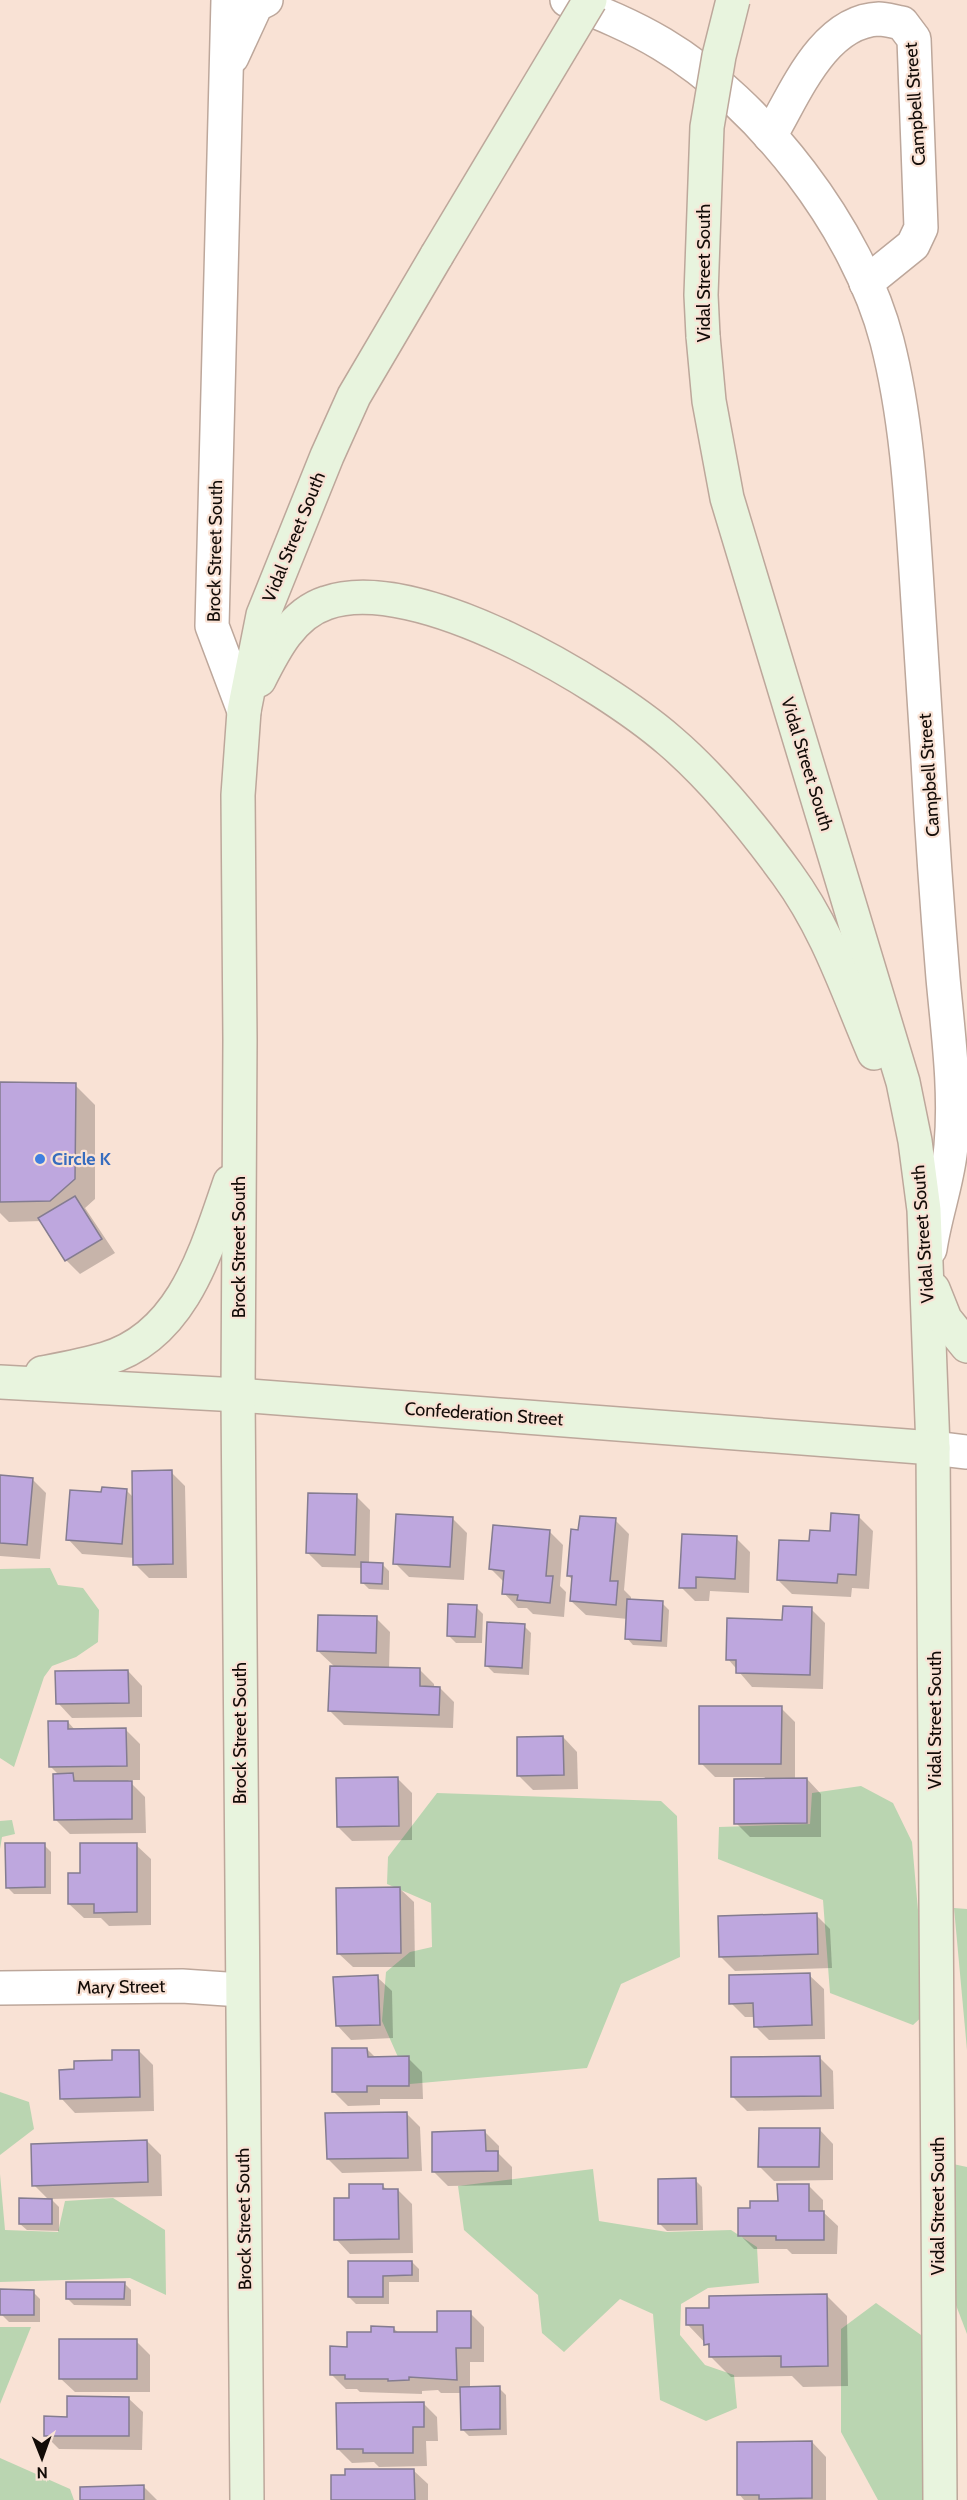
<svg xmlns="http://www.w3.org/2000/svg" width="967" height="2500" viewBox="0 0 967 2500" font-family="Cabin,sans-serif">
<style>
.green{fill:#bad5b1}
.shadow{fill:#0003}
.building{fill:#bea7de;stroke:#847c90;stroke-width:1.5}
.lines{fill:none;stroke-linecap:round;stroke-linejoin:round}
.minor-casing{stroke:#bda79b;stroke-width:36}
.tertiary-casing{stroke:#bda79b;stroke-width:36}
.secondary-casing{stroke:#bda79b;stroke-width:36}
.minor{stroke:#fff;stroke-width:33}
.tertiary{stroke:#fff;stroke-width:33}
.secondary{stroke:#e8f4de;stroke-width:33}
.secondary-bridge-casing{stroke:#bda79b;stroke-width:36;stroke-linecap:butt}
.secondary-bridge{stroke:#e8f4de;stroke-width:33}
.shop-dot{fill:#3f7fe0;stroke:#f9e2d5;stroke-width:2}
.labels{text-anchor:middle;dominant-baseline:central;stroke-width:4.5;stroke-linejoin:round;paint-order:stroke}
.street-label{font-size:18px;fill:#120b07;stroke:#f9e2d5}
.shop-label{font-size:18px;font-weight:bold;fill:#366cbe;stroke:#f9e2d5;text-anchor:start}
</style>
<rect width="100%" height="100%" fill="#f9e2d5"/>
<g class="green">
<polygon points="50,1568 58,1585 83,1588 99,1610 98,1642 76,1657 52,1666 44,1677 14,1767 0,1758 0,1569"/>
<polygon points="861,1786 893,1803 912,1842 927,2012 913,2025 830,1993 823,1900 718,1859 719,1827 810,1824 812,1793"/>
<polygon points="437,1793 661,1801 677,1816 680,1957 621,1984 587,2068 410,2084 382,2021 386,1972 410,1952 432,1947 431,1903 387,1884 388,1857"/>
<polygon points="12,1820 15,1834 2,1837 0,1849 0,1821"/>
<polygon points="954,1908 967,1909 967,2050"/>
<polygon points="0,2092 29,2102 34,2129 0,2155"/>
<polygon points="953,2164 967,2167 967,2334 946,2279"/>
<polygon points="593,2169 599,2221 667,2232 731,2230 757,2247 759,2283 708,2288 681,2304 680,2335 705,2365 734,2375 737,2408 706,2421 660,2400 653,2314 620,2299 564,2352 542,2333 538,2295 464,2230 458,2186"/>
<polygon points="0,2174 5,2230 58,2232 65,2201 113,2198 165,2230 166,2295 130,2278 0,2282"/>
<polygon points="876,2303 921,2335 926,2500 878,2500 841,2432 841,2329"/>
<polygon points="0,2327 31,2327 0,2404"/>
<polygon points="0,2458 70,2489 74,2500 0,2500"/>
</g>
<g class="shadow">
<polygon points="0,1083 75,1085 95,1105 95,1199 85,1208 115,1253 80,1274 66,1260 42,1221 9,1222 0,1213"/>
<polygon points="171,1472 185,1486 187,1578 149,1578 135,1564 135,1558 82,1554 68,1539 103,1494 126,1490 133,1497"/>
<polygon points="0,1476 32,1479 46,1493 40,1559 0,1556"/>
<polygon points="356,1496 370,1510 369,1564 382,1564 389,1571 389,1590 369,1589 362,1582 363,1568 322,1567 308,1553"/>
<polygon points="858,1516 873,1531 869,1589 852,1588 851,1597 792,1594 778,1580 811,1543"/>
<polygon points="453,1519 467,1533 464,1580 409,1577 395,1563"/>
<polygon points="615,1520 629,1534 624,1590 631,1597 631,1601 662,1603 669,1610 667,1647 633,1645 627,1638 628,1619 586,1615 571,1601 573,1580 568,1576 580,1531"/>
<polygon points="549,1531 563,1545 560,1586 566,1592 564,1617 533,1614 527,1608 518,1608 504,1593 504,1582 491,1569"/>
<polygon points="736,1538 750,1552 749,1593 710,1591 709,1601 695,1601 681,1587"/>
<polygon points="476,1607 483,1614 482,1643 456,1643 449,1636"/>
<polygon points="811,1609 825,1623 823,1689 752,1687 728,1659 784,1621"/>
<polygon points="376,1618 390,1632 389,1669 420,1670 434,1684 434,1688 440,1688 454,1702 453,1728 344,1725 330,1711 335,1667 318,1651"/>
<polygon points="524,1626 531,1633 529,1675 494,1673 487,1666"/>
<polygon points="128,1671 142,1686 142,1717 72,1718 58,1703"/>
<polygon points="781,1708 795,1722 795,1780 807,1779 821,1794 821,1837 750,1837 736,1823 765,1777 715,1777 701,1763"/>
<polygon points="68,1722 75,1730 126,1730 140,1744 140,1780 128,1780 145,1797 146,1833 70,1834 56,1820 59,1775 50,1766"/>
<polygon points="563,1737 577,1752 578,1789 533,1790 519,1776"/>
<polygon points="397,1778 412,1793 412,1840 352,1841 338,1827"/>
<polygon points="44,1845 51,1852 51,1894 14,1894 7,1887"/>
<polygon points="136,1845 151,1859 151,1925 109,1926 101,1918 84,1918 69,1904 82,1874"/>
<polygon points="399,1888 414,1902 415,1967 353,1967 338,1953"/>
<polygon points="816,1915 830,1929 832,1968 735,1971 721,1957"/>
<polygon points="809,1975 824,1989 825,2039 769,2040 755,2026 755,2017 745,2017 731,2003"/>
<polygon points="377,1977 392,1991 393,2038 351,2040 337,2025"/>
<polygon points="367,2049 376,2058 408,2058 422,2072 423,2099 380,2099 380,2105 348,2106 334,2092"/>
<polygon points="139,2051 153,2065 154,2111 75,2113 61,2098 114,2062"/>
<polygon points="819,2057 833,2071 834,2109 747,2111 733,2097"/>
<polygon points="406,2113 420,2127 422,2171 342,2173 328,2159"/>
<polygon points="819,2129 833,2144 833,2180 774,2181 760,2167"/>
<polygon points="485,2132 499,2146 499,2154 512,2167 512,2185 448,2186 434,2172"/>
<polygon points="147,2141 161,2155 162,2196 51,2199 59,2207 59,2231 27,2230 20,2224 49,2200 34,2185"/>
<polygon points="695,2180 702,2187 703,2230 667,2231 660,2224"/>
<polygon points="382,2185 387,2190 398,2190 412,2204 413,2253 350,2254 336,2239 351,2199"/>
<polygon points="809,2186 823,2200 823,2212 838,2226 837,2254 792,2254 787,2249 754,2249 740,2235 751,2210 779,2202"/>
<polygon points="349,2262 412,2262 419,2269 419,2282 389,2282 389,2304 356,2304 349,2297"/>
<polygon points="124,2283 131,2290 131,2306 74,2305 67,2298"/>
<polygon points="33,2292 40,2299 40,2322 9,2322 2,2315"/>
<polygon points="826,2295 847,2316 848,2386 803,2387 792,2376 731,2377 711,2357 711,2349 688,2325 710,2309"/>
<polygon points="470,2313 484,2327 484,2362 470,2362 470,2388 499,2388 506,2395 507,2435 469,2436 462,2429 461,2393 441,2393 438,2390 422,2391 422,2394 360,2392 357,2389 346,2389 332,2375 349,2348 373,2333 393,2328 399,2333 438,2333"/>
<polygon points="136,2341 150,2355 150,2392 75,2392 60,2378"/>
<polygon points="128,2398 143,2412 142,2450 59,2449 45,2435 68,2418"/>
<polygon points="423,2403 437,2417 438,2441 426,2441 427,2466 379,2467 374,2462 352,2463 338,2449"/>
<polygon points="812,2442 826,2457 826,2500 744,2500 739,2494"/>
<polygon points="413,2470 428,2484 428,2500 333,2500"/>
<polygon points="143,2486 157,2500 82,2500"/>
</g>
<g class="building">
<polygon points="0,1082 76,1083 75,1179 50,1201 0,1202"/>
<polygon points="75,1196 102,1239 65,1261 38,1218"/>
<polygon points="172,1470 173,1564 133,1565 132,1471"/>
<polygon points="0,1475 33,1478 27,1545 0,1543"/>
<polygon points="102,1487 127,1489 122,1544 66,1540 70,1490 101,1492"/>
<polygon points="308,1493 357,1494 355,1555 306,1553"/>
<polygon points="831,1513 859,1515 856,1575 838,1574 837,1583 777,1580 779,1540 809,1541 810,1530 830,1531"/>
<polygon points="396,1514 453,1517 450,1567 393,1564"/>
<polygon points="580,1516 616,1518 610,1581 618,1581 616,1605 570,1601 572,1576 567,1576 571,1529 578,1530"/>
<polygon points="493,1525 550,1530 546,1576 553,1576 550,1603 517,1600 518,1595 502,1594 504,1571 489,1569"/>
<polygon points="682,1534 737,1536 735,1579 696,1577 696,1588 679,1588"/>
<polygon points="361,1562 383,1563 382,1584 361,1583"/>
<polygon points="627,1599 663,1601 661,1641 625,1639"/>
<polygon points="448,1604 477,1605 475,1637 447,1636"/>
<polygon points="783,1606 812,1607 810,1675 736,1673 736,1660 726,1660 727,1618 782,1620"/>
<polygon points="318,1615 377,1616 376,1653 317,1651"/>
<polygon points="487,1622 525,1624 522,1668 485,1666"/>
<polygon points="330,1666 420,1668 420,1686 440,1687 439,1715 328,1711"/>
<polygon points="128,1670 129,1703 56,1704 55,1671"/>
<polygon points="699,1706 782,1706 781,1764 699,1764"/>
<polygon points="48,1721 68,1721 68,1729 126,1728 127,1766 49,1767"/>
<polygon points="563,1736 564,1775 517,1776 517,1737"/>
<polygon points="73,1773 74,1781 132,1781 132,1819 54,1820 53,1774"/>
<polygon points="398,1777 399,1826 337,1827 336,1778"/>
<polygon points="807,1778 807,1823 734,1824 734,1779"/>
<polygon points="5,1843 45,1843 45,1887 6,1888"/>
<polygon points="80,1843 137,1843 137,1912 94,1913 94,1904 68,1904 68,1873 80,1873"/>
<polygon points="400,1887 401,1953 337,1954 336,1888"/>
<polygon points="817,1913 818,1954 719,1957 718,1916"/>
<polygon points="810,1973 812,2025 754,2027 753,2003 729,2004 729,1975"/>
<polygon points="378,1975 380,2025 336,2026 333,1977"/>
<polygon points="332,2048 367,2048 368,2057 409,2056 409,2086 367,2086 367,2092 332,2092"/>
<polygon points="112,2050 139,2050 140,2097 60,2099 59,2070 74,2069 74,2061 112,2060"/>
<polygon points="820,2056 821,2096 731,2097 731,2057"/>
<polygon points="407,2112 408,2158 327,2159 325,2113"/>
<polygon points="759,2128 820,2128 819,2167 758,2167"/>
<polygon points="485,2130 486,2151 498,2151 498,2171 432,2172 432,2132"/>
<polygon points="147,2140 148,2182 32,2186 31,2144"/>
<polygon points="696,2178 697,2224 658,2224 658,2179"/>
<polygon points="349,2184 383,2184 383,2189 398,2189 399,2239 334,2240 334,2198 349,2198"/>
<polygon points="777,2184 809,2184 809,2211 824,2211 824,2240 776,2240 776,2236 738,2236 738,2208 750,2208 750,2201 778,2201"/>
<polygon points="19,2198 52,2199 52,2224 19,2224"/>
<polygon points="348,2261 412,2261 412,2275 383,2276 383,2297 348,2297"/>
<polygon points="66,2282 125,2282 124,2299 66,2299"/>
<polygon points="0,2289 34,2290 34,2315 0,2315"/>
<polygon points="827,2294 828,2366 781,2367 781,2356 709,2357 709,2344 704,2345 703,2325 686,2325 686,2308 709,2308 709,2296"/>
<polygon points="437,2311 471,2311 471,2348 456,2348 457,2380 409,2377 409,2380 388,2381 388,2379 345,2379 345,2375 330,2375 330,2346 347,2347 347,2332 371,2332 371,2326 394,2327 394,2332 437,2332"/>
<rect x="59" y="2339" width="78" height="40"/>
<polygon points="500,2386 500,2429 461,2430 460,2387"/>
<polygon points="67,2396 129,2397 129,2436 44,2436 44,2416 67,2417"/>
<polygon points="424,2402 424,2427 413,2427 413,2453 363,2453 363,2449 337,2449 336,2403"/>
<polygon points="812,2441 812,2498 759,2499 759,2495 737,2495 737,2442"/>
<polygon points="345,2469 414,2469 415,2500 331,2500 331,2475 345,2475"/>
<polygon points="144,2485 144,2500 80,2500 80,2487"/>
</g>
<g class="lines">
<defs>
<g id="minor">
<path d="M770,136C795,94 823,21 879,19C886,19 895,22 902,23L914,39L921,228L913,245L866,283"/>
<polyline points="0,1988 182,1986 241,1990"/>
</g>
<g id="tertiary">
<polyline points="228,0 212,626 244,711"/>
<path d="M567,0C600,13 632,26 662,44C761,103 858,229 887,341C906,415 911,494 916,571C920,634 924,697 928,760C932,833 937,905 943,978C948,1033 956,1090 951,1146C948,1181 935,1214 930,1249"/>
<polyline points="232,57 256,5 266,0"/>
<polyline points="933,1448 967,1452"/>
</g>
<g id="secondary">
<polyline points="703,336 709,401 727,498 903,1082 915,1141 924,1210 933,1448 940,2500"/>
<path d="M259,680C274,650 292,614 326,603C416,571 603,683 670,741C711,776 755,830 787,874C828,930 847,990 874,1053"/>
<polyline points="933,1289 945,1319 967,1346"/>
<path d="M42,1373C63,1369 85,1365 105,1359C183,1336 206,1251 230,1182"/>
<polyline points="0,1382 238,1395 933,1448"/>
<polyline points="247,2500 238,1395 240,1040 238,795 244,711 263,615 327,456 354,396 437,255"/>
</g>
</defs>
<use href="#minor" class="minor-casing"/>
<use href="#tertiary" class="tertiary-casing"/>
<use href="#secondary" class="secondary-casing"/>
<use href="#minor" class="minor"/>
<use href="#tertiary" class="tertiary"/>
<use href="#secondary" class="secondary"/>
<defs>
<g id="secondary-bridge">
<polyline points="437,255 590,0"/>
<polyline points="703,336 701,295 707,127 719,56 733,0"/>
</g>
</defs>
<use href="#secondary-bridge" class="secondary-bridge-casing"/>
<use href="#secondary-bridge" class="secondary-bridge"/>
</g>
<circle class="shop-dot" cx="40" cy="1159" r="6"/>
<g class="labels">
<g class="street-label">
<text transform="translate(915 104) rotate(-94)">Campbell Street</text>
<text transform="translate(704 273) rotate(-90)">Vidal Street South</text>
<text transform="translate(294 537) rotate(-68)">Vidal Street South</text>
<text transform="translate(215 551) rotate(-89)">Brock Street South</text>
<text transform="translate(807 764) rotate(73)">Vidal Street South</text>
<text transform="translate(929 775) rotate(-94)">Campbell Street</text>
<text transform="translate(923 1234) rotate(-94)">Vidal Street South</text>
<text transform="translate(239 1247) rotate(-90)">Brock Street South</text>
<text transform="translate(484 1414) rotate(4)">Confederation Street</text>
<text transform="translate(935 1720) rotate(-90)">Vidal Street South</text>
<text transform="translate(240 1733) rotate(-90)">Brock Street South</text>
<text transform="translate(121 1987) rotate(-1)">Mary Street</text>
<text transform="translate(938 2206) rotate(-90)">Vidal Street South</text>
<text transform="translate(244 2219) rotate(-91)">Brock Street South</text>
</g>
<g class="shop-label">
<text x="52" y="1159">Circle K</text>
</g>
</g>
<g transform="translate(42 2458) rotate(179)" stroke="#f9e2d5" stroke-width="4.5" paint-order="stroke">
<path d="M0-4.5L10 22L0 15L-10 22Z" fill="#120b07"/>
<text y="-9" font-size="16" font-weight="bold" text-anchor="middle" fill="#120b07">N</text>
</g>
</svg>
